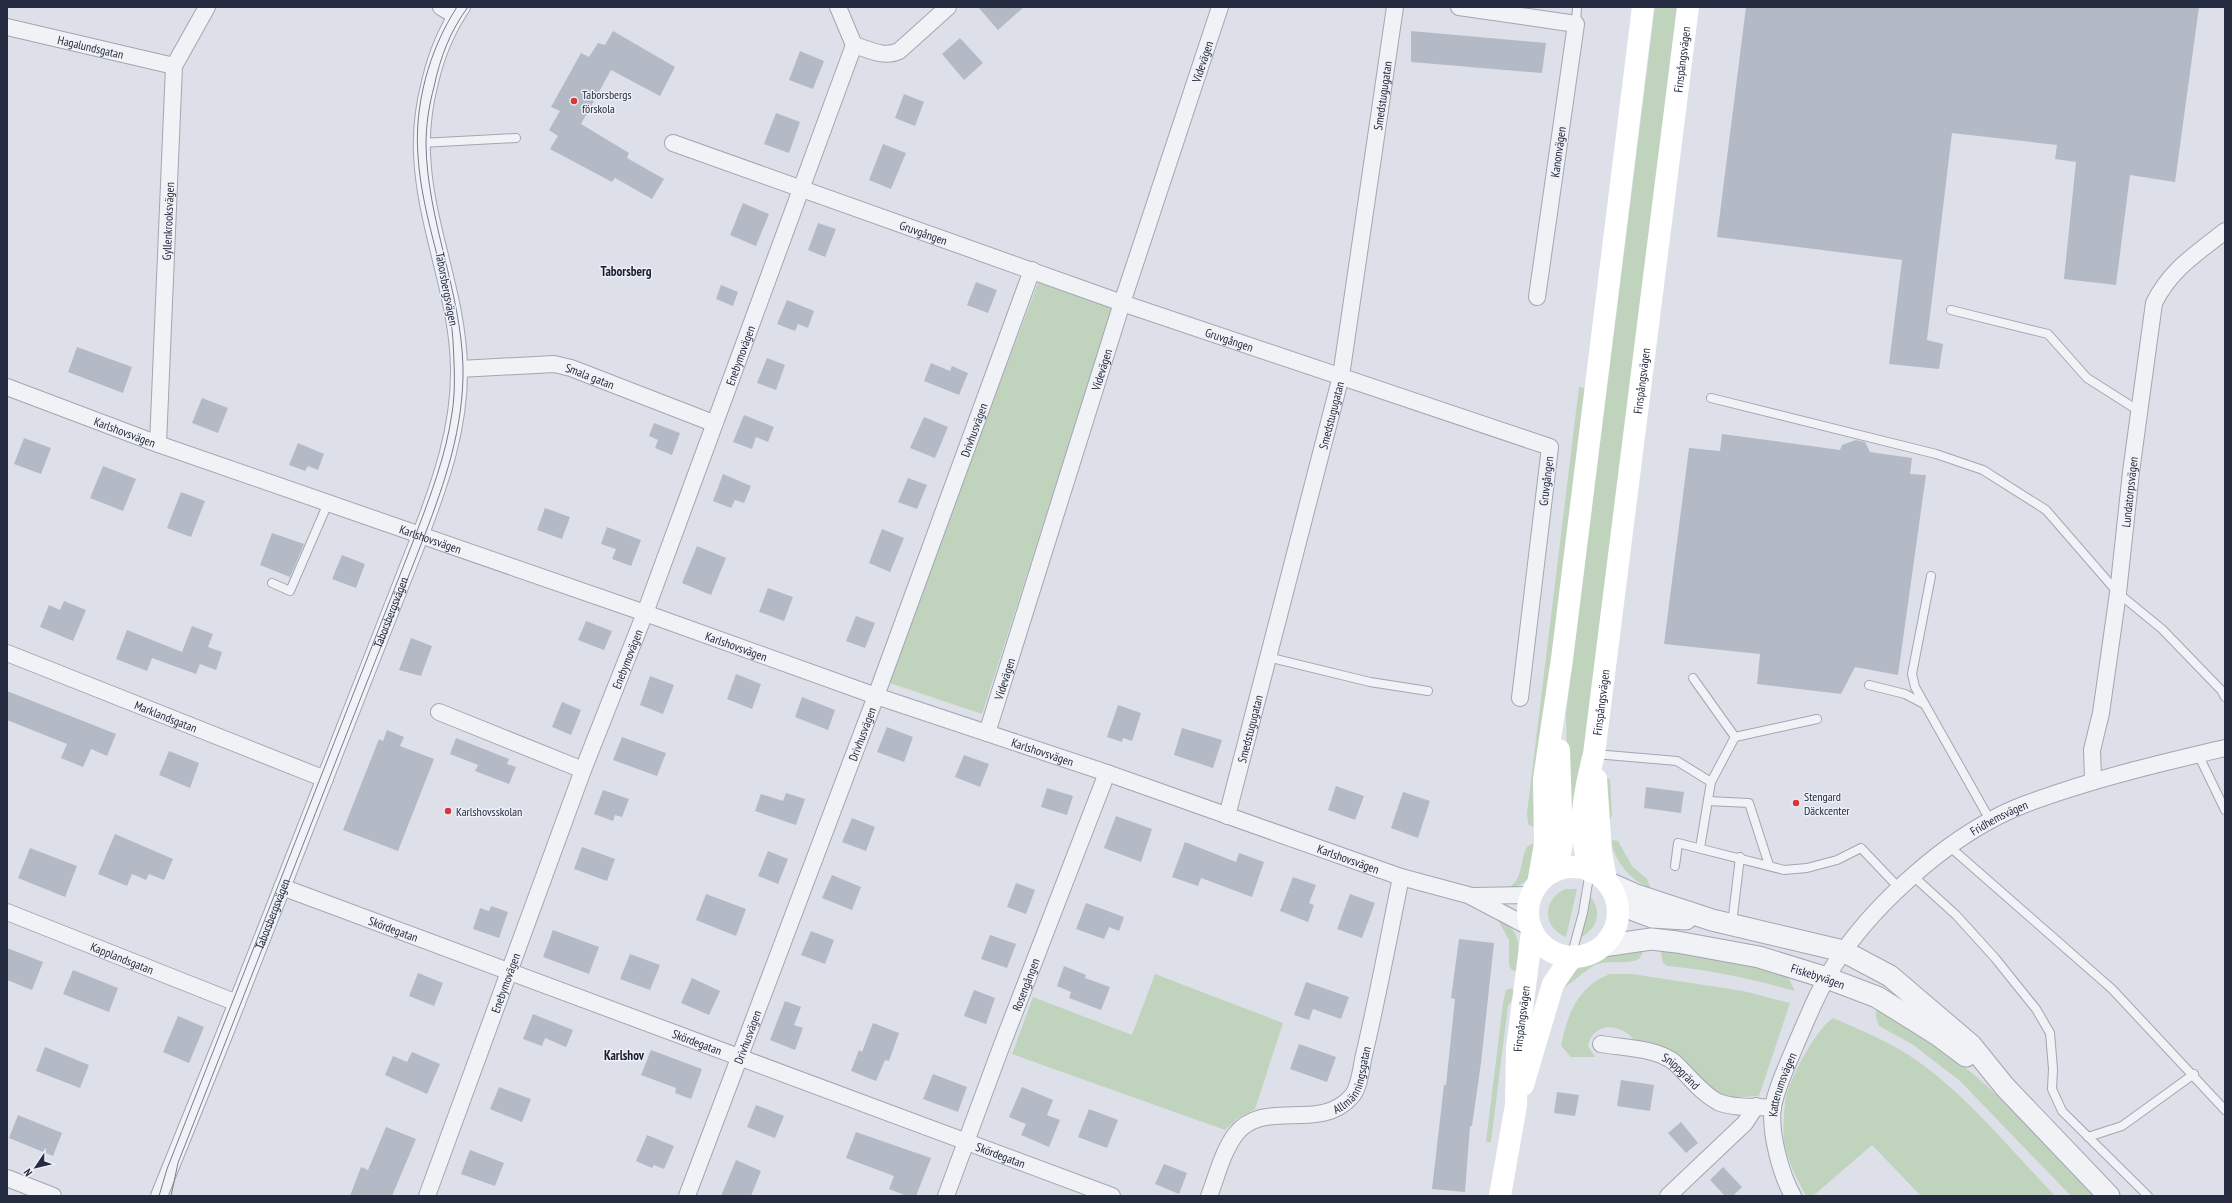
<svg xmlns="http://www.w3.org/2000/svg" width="2232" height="1203" viewBox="0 0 2232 1203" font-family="'PT Sans Narrow',sans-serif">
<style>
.green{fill:#c0d3bd}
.building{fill:#b4b9c6}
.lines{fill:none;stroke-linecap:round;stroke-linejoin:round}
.service-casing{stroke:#a2a6b3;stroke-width:10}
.minor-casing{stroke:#a2a6b3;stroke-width:18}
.tertiary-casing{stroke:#a2a6b3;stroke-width:23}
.service{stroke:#f0f2f6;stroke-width:8}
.minor{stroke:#f0f2f6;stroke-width:16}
.tertiary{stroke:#f0f2f6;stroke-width:21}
.secondary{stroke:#fff;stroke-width:22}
.tram{stroke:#757d94;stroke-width:1}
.poi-dot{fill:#db353b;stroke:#edeff6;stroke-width:1.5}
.labels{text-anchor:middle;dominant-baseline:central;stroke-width:3;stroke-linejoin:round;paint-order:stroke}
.street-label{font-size:12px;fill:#252c41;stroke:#edeff6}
.poi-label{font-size:12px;fill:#252c41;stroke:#edeff6;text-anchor:start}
.neighbourhood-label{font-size:13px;font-weight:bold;fill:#181d31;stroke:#edeff6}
</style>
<rect width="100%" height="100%" fill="#dde0e9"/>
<g class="green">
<polygon points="1655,7 1678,7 1579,793 1569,825 1566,714"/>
<polygon points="1039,280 1113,307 982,714 887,682"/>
<polygon points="1579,387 1585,388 1537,826 1533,827 1528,824 1527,813"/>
<polygon points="1606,779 1610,779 1612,816 1609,820"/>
<path d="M1613,840L1618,841L1632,866L1647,879L1651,889C1630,879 1617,865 1611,842Z"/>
<path d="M1532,844L1538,845C1534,865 1533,886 1508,888C1524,879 1519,861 1527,847Z"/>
<path d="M1566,889H1577L1566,937C1542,928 1542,898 1566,889Z"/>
<path d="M1590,896C1603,912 1597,929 1580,938Z"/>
<path d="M1497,918C1523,931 1519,946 1518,972L1512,970L1509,966V940Z"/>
<path d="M1643,948L1642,954L1639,959C1627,965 1611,960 1598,964C1586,968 1570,986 1564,987C1567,982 1570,976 1574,972C1592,955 1620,952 1643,948Z"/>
<path d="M1660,948L1779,969L1788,977L1795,991C1752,979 1711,970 1667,966L1663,963Z"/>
<polygon points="1155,974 1283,1023 1255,1109 1238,1118 1225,1130 1012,1054 1033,997 1132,1035"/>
<path d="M1610,974H1632L1743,991L1790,1003L1759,1096L1729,1098L1719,1096C1693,1079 1664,1063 1639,1044C1634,1041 1631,1035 1625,1032C1610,1022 1591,1028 1588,1046L1595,1057H1571L1561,1046C1567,1015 1578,986 1610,974Z"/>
<polygon points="1512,988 1515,995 1508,1006 1491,1142 1486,1142 1503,1003 1506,990"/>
<path d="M1876,1009C1909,1029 1942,1048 1972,1073C2016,1110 2054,1154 2094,1196H2071L1960,1081L1912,1044L1879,1026L1876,1017Z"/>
<path d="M1833,1018C1863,1031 1893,1043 1919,1062C1970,1099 2012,1151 2055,1196H1921L1872,1145L1813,1196H1806C1797,1179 1788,1162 1784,1142C1783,1133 1784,1106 1786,1096C1791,1077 1816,1029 1833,1018Z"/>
</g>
<g class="building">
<polygon points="978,7 1024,7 998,30"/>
<polygon points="1746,7 2199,7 2175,182 2130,175 2116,285 2064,279 2076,162 2055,159 2057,145 1952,133 1927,340 1943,344 1939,369 1889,364 1902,260 1717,237"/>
<polygon points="613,31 675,67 660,96 611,70 581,124 629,153 627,158 664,179 652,199 615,178 612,182 550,149 558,136 549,130 560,111 551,107 581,53 589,57 598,43 605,45"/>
<polygon points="1411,31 1546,43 1542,73 1411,62"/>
<polygon points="960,38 983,63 964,80 942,54"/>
<polygon points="800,51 824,61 813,89 789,80"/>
<polygon points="904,94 924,102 915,126 895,118"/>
<polygon points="776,113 800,122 789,153 764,144"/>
<polygon points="883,144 906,153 891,189 869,180"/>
<polygon points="743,203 769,214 756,246 730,235"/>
<polygon points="818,223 836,229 825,257 808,250"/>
<polygon points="976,282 997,290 988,313 967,305"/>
<polygon points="721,285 738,292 733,306 716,299"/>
<polygon points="787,300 814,311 808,328 798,324 795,331 777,324"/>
<polygon points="77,347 132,367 123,393 68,372"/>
<polygon points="767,358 785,365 776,390 757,383"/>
<polygon points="931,363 950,371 952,366 968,373 959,395 924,381"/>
<polygon points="202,398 228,408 218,433 192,423"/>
<polygon points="744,415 774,427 768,442 756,437 752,449 733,442"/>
<polygon points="924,417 948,427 935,458 910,448"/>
<polygon points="654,423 680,433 672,455 655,448 658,440 649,436"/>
<polygon points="1722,434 1840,450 1842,445 1856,440 1865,442 1870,452 1912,458 1910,474 1926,475 1898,675 1855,667 1841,694 1757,684 1760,654 1664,644 1689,448 1720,451"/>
<polygon points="24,438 51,448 41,474 14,464"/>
<polygon points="298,443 324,454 318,470 308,466 305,471 289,465"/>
<polygon points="103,466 136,479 123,511 90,498"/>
<polygon points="723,474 751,486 744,503 735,500 731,508 713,501"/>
<polygon points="908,478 927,485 917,509 898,502"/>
<polygon points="181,492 205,501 191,537 167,528"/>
<polygon points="545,508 570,517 562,539 537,530"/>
<polygon points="607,527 641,540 631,566 612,559 616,549 601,544"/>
<polygon points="882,529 904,538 890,572 869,563"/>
<polygon points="272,533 304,544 290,577 260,565"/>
<polygon points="697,546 726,558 711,595 682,583"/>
<polygon points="342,555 365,564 356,588 332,579"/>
<polygon points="768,588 793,597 784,621 759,612"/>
<polygon points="64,601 86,610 73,641 40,627 49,605 60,610"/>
<polygon points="856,616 875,623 865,648 846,641"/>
<polygon points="586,621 612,631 604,650 578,640"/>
<polygon points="192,626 213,634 208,647 222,652 216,670 200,664 196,674 152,658 147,671 116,659 127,630 182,652"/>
<polygon points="411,638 432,646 421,676 399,670"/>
<polygon points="736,674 761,684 752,709 727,699"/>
<polygon points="650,676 674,685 663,714 640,705"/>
<polygon points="7,691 116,734 107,756 91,749 83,767 61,758 67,744 7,720"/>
<polygon points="802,697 835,710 828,730 795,717"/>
<polygon points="562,702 581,710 571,735 552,727"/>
<polygon points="1118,705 1141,713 1132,741 1123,738 1122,742 1107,737"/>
<polygon points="887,727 913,737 904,762 877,752"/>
<polygon points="1182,728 1222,740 1213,768 1174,755"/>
<polygon points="387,730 404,737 400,746 434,759 398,851 343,830 379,739 383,741"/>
<polygon points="622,737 666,753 657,776 613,760"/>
<polygon points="456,738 509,759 507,764 516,767 509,784 475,771 478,765 450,754"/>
<polygon points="169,751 199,763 190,788 159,775"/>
<polygon points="964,755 989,764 980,787 955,777"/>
<polygon points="1336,786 1364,796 1355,820 1328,810"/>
<polygon points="1646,787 1684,792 1681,813 1644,808"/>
<polygon points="1047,788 1073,796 1067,815 1041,807"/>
<polygon points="603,790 629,799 622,817 615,815 613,821 594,814"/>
<polygon points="1403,792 1430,801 1418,838 1391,828"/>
<polygon points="786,793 805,799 796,825 755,811 761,794 783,801"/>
<polygon points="1116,816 1152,829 1141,862 1104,848"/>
<polygon points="852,818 875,827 866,851 842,842"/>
<polygon points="115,834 173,859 164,880 149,874 146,880 132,874 127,886 98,874"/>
<polygon points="1185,842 1236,862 1239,853 1264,862 1252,897 1201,878 1198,886 1172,877"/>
<polygon points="582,847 615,859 607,881 574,869"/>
<polygon points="30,848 77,866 65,897 18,878"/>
<polygon points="768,851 788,859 778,884 758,876"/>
<polygon points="832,875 861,887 852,910 822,898"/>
<polygon points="1293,877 1316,885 1309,903 1314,905 1308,922 1280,911"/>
<polygon points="1016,883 1035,890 1026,914 1007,907"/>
<polygon points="706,894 746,909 736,936 696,920"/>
<polygon points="1350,894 1375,903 1362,938 1337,929"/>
<polygon points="1086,903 1124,917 1119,931 1109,927 1104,939 1076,929"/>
<polygon points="491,906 508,912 499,938 473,929 480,908 489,911"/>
<polygon points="553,930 599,947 589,974 543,957"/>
<polygon points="811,931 834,940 825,964 801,955"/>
<polygon points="990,935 1016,944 1007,968 981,959"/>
<polygon points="1459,939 1494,943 1481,1063 1472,1126 1470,1126 1465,1192 1432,1189 1444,1085 1446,1085 1455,999 1451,998"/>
<polygon points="7,948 43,962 32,990 7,980"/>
<polygon points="630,954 660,965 650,990 620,979"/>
<polygon points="1064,966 1086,975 1085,978 1110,987 1101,1010 1069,998 1071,992 1057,986"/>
<polygon points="73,970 118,988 109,1012 63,994"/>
<polygon points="418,973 443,983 434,1006 409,996"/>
<polygon points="692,978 720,991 709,1015 681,1003"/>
<polygon points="1306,982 1349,997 1341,1019 1313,1009 1309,1020 1294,1015"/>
<polygon points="974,990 995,998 986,1024 964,1016"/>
<polygon points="785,1001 801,1007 794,1025 803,1028 795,1050 770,1040"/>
<polygon points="533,1014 573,1030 566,1047 545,1038 542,1046 523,1039"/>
<polygon points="178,1016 204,1027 189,1063 163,1052"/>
<polygon points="873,1023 899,1033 889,1061 885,1060 876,1081 851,1071 859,1050 862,1052"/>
<polygon points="1299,1044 1336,1057 1327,1082 1290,1069"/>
<polygon points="45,1047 89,1065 80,1088 36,1071"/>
<polygon points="651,1050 702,1069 691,1099 675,1093 676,1088 641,1075"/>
<polygon points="412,1052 440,1064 427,1094 385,1075 393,1056 407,1062"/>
<polygon points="933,1074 967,1087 958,1112 923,1099"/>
<polygon points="1621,1080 1654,1085 1650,1111 1617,1106"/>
<polygon points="499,1087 531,1099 522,1122 490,1109"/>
<polygon points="1022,1087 1053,1100 1047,1115 1060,1120 1049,1147 1021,1135 1026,1124 1009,1117"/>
<polygon points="1557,1092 1579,1095 1575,1116 1554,1113"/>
<polygon points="756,1105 784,1116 775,1138 747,1127"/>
<polygon points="1089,1109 1118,1120 1107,1148 1078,1137"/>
<polygon points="18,1115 62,1133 53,1156 9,1138"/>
<polygon points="1681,1122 1698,1143 1686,1153 1668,1133"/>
<polygon points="386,1127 416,1139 392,1196 350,1196 361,1167 368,1170"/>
<polygon points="856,1132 931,1158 916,1196 907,1196 889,1189 894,1176 846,1158"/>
<polygon points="647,1135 674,1146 664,1169 654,1165 652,1168 636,1161"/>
<polygon points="470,1150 504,1163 495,1186 461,1174"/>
<polygon points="736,1160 761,1171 751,1196 721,1196"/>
<polygon points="1164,1164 1187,1173 1179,1194 1155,1184"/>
<polygon points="1723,1167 1742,1187 1733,1196 1725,1196 1710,1180"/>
</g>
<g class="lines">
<defs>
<g id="service">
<polyline points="1576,24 1577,7"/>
<polyline points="421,143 516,138"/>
<polyline points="1951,310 2048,334 2087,378 2139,411"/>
<polyline points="1711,398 1936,454 1983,470 2046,510 2118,593 2162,629 2221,690 2225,697"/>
<polyline points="1931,576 1912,674 1915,687 1990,820"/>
<polyline points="272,583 290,591 328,503"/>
<polyline points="1267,657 1370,682 1428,691"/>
<polyline points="1693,678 1735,737"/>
<polyline points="1869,685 1905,694 1924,704"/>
<polyline points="1595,754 1677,761 1711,782 1700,848"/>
<polyline points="2198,754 2225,810"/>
<polyline points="1711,782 1735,737 1817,719"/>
<polyline points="1708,801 1749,803 1769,865"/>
<polyline points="1950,847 2112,989 2225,1110"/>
<polyline points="1675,866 1678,843 1784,870 1807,868 1837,860 1861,848 1900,889"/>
<polyline points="1913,876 1956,915 1995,958 2036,1009 2050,1033 2053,1069 2052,1089 2062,1111 2148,1196"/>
<polyline points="1732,924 1740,857"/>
<polyline points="1571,957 1583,913 1590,871"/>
<polyline points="2088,1137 2122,1126 2194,1074"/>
</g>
<g id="minor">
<polyline points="441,7 456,16"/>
<polyline points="838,7 854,45"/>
<polyline points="1459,7 1576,24 1537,297"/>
<path id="s1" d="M7,27L174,66"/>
<path id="s2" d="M673,143L1122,303L1550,447L1520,698"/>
<path id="s3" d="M459,369L554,364L571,368L713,423"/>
<path id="s4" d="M7,387L158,444L645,613L876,696L1107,773L1401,877L1468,895L1529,927"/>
<path id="s5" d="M158,444L174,66L207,7"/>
<path id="s6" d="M7,653L325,779"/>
<polyline points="439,712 583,770"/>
<path id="s7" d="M987,733L1122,303L1220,7"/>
<path id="s8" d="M2093,781L2092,750L2101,713L2118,593L2131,472L2154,303C2171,269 2196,254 2225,231"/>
<path id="s9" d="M1227,816L1341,376L1395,7"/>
<path id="s10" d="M282,887L1112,1196"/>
<polyline points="1474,896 1531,895"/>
<path id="s11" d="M7,912L237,1003"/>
<path id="s12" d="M1601,1044C1624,1048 1657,1048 1675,1063C1689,1076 1701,1093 1718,1102C1735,1109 1755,1106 1773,1108"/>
<polyline points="7,1178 53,1196"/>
<path id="s13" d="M159,1196L225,1033L420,536C441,481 460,427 459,368C458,295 425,227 422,154C421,130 424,105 430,82C436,56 447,29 462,7"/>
<path id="s14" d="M427,1196L583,770L645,613L854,45C870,50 884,58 899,51L948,7"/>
<path id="s15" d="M687,1196L876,696L1032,270"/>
<path id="s16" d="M946,1196L1000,1050L1107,773"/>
<path id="s17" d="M1209,1196C1217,1176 1222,1153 1235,1135C1263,1097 1319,1133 1351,1097C1360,1088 1361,1067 1364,1055C1378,996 1389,936 1401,877"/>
<polyline points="1668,1196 1745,1123 1756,1106"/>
<path id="s18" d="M1793,1196C1781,1175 1769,1131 1773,1107C1777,1085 1788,1064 1796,1044C1808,1017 1819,988 1835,964C1869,910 1935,850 1991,820C2012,808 2036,800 2060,792C2114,774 2170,761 2225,748"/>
</g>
<g id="tertiary">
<polyline points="1609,883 1636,895 1712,920 1843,951 1890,976 1971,1045 2005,1087 2109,1196"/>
<polyline points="1618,904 1652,917 1686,919"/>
<path id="s19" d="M1603,946L1651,939L1677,942L1759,957L1827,978L1877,997L1938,1035L1966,1056"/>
</g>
</defs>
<use href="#service" class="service-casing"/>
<use href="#minor" class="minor-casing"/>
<use href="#tertiary" class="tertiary-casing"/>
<use href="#service" class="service"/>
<use href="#minor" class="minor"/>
<use href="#tertiary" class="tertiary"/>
<g class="secondary">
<polyline points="1596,779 1601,852 1606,880"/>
<circle cx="1573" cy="912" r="45"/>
<polyline points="1557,870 1562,842 1559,750"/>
<path id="s20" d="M1590,871C1577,827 1583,797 1594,754L1688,7"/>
<polyline points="1538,884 1545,844 1544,779 1562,659 1643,7"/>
<polyline points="1523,1085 1553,984 1571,958"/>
<path id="s21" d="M1500,1196L1516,1105L1517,1048L1532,932"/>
</g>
<g class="tram">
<path d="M159,1196L167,1169L416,534C431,494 446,455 452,413C456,389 454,364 453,340C451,310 442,281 436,251C428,220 420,188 418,156C414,105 429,50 457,7"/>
<path d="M171,1196L178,1163L424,537C445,482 464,427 463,367C461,291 427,220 426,144C426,125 429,105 434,87C440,58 450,31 468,7"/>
</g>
</g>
<g class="poi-dot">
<circle cx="574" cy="101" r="4"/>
<circle cx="1796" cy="803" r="4"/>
<circle cx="448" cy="811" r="4"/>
</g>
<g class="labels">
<g class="street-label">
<text stroke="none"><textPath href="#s1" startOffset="86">Hagalundsgatan</textPath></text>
<text stroke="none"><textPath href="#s20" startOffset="819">Finspångsvägen</textPath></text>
<text stroke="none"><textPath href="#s7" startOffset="705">Videvägen</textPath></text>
<text stroke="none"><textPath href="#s9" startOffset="738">Smedstugugatan</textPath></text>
<text transform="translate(1558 152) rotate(-82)">Kanonvägen</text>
<text stroke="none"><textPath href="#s5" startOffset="223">Gyllenkrooksvägen</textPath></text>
<text stroke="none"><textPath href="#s2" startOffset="266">Gruvgången</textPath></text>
<text transform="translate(447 289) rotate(79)">Taborsbergsvägen</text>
<text stroke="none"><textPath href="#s2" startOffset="590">Gruvgången</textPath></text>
<text stroke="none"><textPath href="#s14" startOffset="897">Enebymovägen</textPath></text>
<text stroke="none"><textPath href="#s7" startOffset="381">Videvägen</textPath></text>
<text stroke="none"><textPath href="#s3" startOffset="133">Smala gatan</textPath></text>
<text stroke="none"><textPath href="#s20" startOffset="495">Finspångsvägen</textPath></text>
<text stroke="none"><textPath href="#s9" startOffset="414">Smedstugugatan</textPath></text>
<text stroke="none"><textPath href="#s15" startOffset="818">Drivhusvägen</textPath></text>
<text stroke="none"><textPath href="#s4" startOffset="126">Karlshovsvägen</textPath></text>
<text transform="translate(1546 481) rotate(-83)">Gruvgången</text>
<text stroke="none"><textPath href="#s8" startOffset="292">Lundatorpsvägen</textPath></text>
<text stroke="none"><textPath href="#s4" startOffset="450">Karlshovsvägen</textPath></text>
<text stroke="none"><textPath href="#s13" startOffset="628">Taborsbergsvägen</textPath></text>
<text stroke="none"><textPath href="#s4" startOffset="774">Karlshovsvägen</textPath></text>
<text stroke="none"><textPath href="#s14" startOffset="573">Enebymovägen</textPath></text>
<text stroke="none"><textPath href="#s7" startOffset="57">Videvägen</textPath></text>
<text stroke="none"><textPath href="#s20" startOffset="171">Finspångsvägen</textPath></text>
<text stroke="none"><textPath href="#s6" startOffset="171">Marklandsgatan</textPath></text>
<text stroke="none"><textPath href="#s9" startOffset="90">Smedstugugatan</textPath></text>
<text stroke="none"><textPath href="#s15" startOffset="494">Drivhusvägen</textPath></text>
<text stroke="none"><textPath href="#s4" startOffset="1098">Karlshovsvägen</textPath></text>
<text stroke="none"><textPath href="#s18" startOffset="471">Fridhemsvägen</textPath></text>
<text stroke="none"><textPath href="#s4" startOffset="1422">Karlshovsvägen</textPath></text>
<text stroke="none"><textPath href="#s13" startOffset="304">Taborsbergsvägen</textPath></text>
<text stroke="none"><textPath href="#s10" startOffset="119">Skördegatan</textPath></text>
<text stroke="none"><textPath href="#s11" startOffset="124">Kapplandsgatan</textPath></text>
<text stroke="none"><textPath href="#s19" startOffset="220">Fiskebyvägen</textPath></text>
<text stroke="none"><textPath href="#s14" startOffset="227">Enebymovägen</textPath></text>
<text stroke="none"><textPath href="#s16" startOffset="226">Rosengången</textPath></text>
<text stroke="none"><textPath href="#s21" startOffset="179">Finspångsvägen</textPath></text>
<text stroke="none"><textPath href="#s15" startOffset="170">Drivhusvägen</textPath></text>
<text stroke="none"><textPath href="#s10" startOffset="443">Skördegatan</textPath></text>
<text stroke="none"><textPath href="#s12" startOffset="87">Snippgränd</textPath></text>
<text stroke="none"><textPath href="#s17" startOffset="209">Allmänningsgatan</textPath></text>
<text stroke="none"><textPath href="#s18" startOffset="116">Katterumsvägen</textPath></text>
<text stroke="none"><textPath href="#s10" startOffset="767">Skördegatan</textPath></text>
</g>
<g class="poi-label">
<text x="582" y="94">Taborsbergs<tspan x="582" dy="14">förskola</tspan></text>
<text x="1804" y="796">Stengard<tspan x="1804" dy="14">Däckcenter</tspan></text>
<text x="456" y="811">Karlshovsskolan</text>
</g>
<g class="neighbourhood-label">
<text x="626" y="271">Taborsberg</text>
<text x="624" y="1055">Karlshov</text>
</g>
</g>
<rect width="2232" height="1203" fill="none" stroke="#252c41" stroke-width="16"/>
<g transform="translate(36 1167) rotate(235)" stroke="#edeff6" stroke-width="3" paint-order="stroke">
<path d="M0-3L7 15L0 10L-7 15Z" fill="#252c41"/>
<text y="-6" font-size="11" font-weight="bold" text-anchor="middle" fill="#252c41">N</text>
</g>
</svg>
